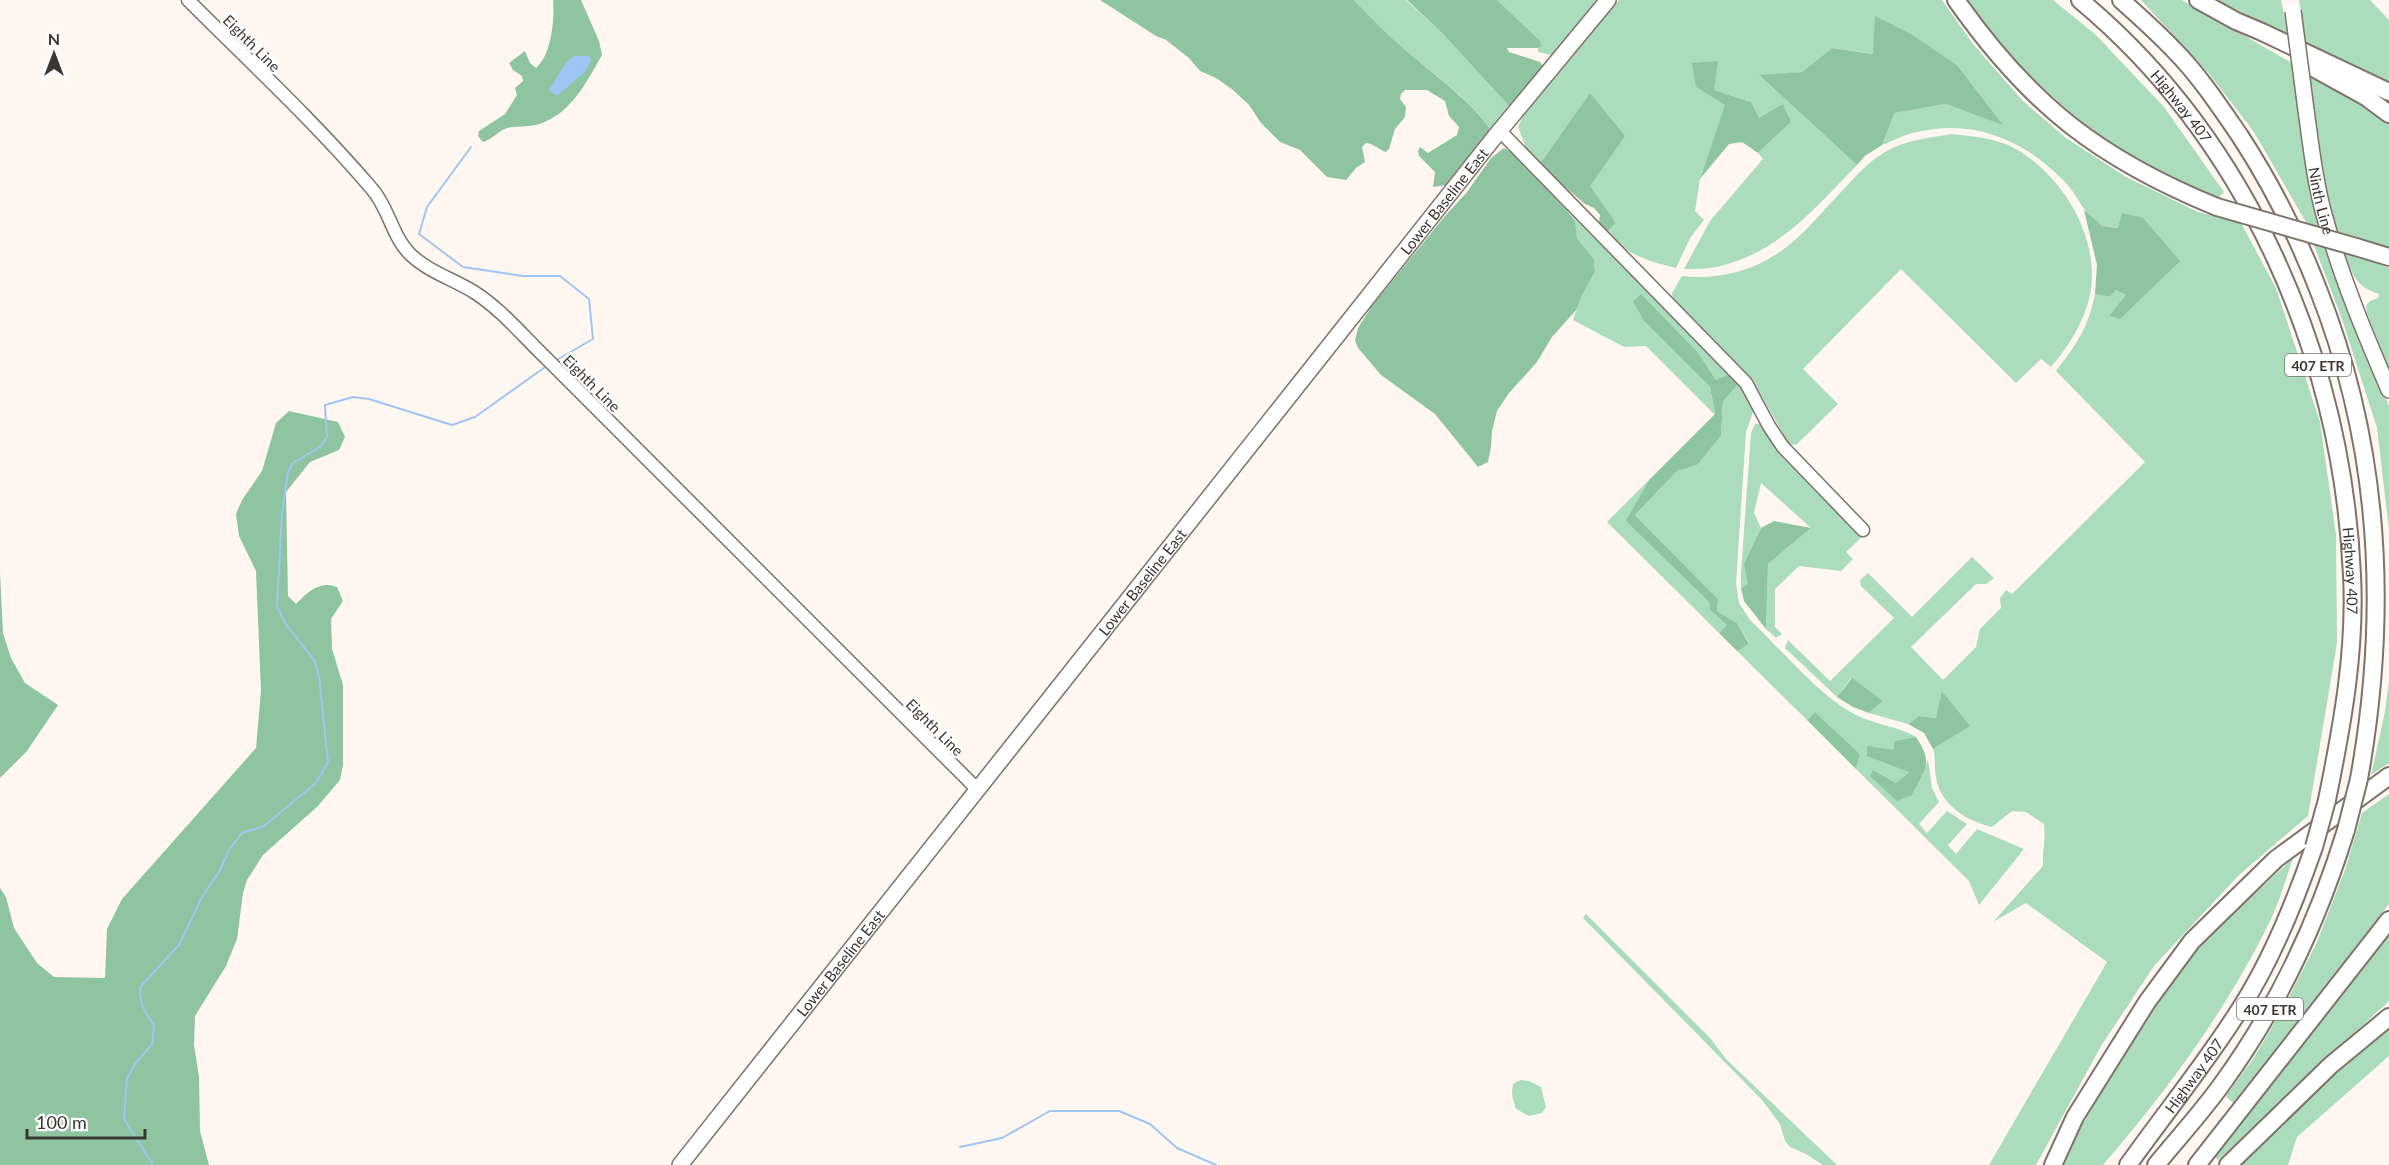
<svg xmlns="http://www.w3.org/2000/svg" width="2389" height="1165" viewBox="0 0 2389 1165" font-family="Lato,sans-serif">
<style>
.green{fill:#abdcbb}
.forest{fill:#8ec5a0}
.water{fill:#9ec6f4}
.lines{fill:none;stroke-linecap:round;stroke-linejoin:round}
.stream{stroke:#9ec6f4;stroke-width:2}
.minor-casing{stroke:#7e7269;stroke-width:15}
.major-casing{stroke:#7e7269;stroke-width:18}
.highway-casing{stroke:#7e7269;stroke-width:20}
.minor{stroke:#fff;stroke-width:12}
.major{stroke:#fff;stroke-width:15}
.highway{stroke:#fff;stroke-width:16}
.major-bridge-casing{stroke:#7e7269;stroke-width:18;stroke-linecap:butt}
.highway-bridge-casing{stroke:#7e7269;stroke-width:20;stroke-linecap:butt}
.major-bridge{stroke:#fff;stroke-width:15}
.highway-bridge{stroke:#fff;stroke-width:16}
.labels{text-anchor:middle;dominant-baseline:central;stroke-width:5;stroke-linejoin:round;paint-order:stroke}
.shield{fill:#fff;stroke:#767270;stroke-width:1.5}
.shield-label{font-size:14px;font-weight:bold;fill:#3b3632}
.street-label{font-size:15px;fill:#3b3632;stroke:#fff}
</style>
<rect width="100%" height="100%" fill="#fff7f0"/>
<g class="green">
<path d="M1354,0H1406L1443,34L1509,106L1492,133C1479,105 1424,67 1401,46C1384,32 1369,15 1354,0Z"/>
<polygon points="1497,0 1600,0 1558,52 1551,55 1538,52 1538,48 1542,46"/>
<path d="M1619,0H1942L1973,44L2023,101L2066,138L2126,177L2198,212L2241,223L2276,288L2320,422L2336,535L2337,643L2308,816L2239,875L2154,966L2101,1046L2036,1165H1989L2107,962L2026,903L1993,922L2043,866C2042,852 2046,839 2044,824L2026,812L2012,811L1992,827C1967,821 1940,805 1936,777C1934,767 1936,758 1933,749L1969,726L1943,692L1936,718L1919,716L1908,724L1869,713L1883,701L1851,678L1837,697L1785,648L1788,640L1830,681L1894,618L1861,586L1860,580L1868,573L1912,617L1972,557L1994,578L1986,584H1976L1911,647L1943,680L1976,647L1980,629L2001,608L2000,598L2006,590L2012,594L2145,462L2056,371C2077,344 2088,328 2095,294L2110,297L2116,290L2126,295L2179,261C2162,252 2136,234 2118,228C2113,226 2106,228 2101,225C2084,215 2078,196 2066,183C2026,141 1975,118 1917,132C1905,134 1893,141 1882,145L1893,113L1946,104L2002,124L1957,65L1913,35L1876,17L1874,54L1832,48L1802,72L1760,76L1857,165C1816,207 1780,251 1721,266C1709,269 1696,269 1684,269L1710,221L1763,159L1758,153L1791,122L1759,119L1751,102L1714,90L1696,87L1726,104L1700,179L1695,211L1704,220L1690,238L1676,268C1648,261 1627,255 1606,233L1616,223L1590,187V93L1539,165L1527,150L1518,127L1524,113Z"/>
<path d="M1966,0H2053L2096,35L2164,107L2224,192L2218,198C2112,157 2033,91 1966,0Z"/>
<polygon points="2141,0 2182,0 2292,63 2308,173 2321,228 2307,224 2254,132 2210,75"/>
<polygon points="2216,0 2281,0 2288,34 2253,20"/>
<polygon points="2299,0 2370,0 2389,20 2389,81 2305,44"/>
<path d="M2308,71L2389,123V247L2338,233C2322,181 2316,126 2308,71Z"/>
<path d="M1951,134C1972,136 1996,138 2014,148C2063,175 2101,238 2090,295C2084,322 2069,346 2051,367L2041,359L2016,383L1901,269L1803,369L1838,404L1796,445L1789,444L1756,386L1673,300L1672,293L1682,276C1714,280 1751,272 1778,253C1802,238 1824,209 1844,189C1856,176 1869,161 1885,152C1904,140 1930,138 1951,134Z"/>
<path d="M1569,213L1724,364L1748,392L1753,404V412L1746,432L1736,583L1739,603L1750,620C1779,647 1822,699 1856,715C1875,725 1897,726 1916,737L1894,741L1909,772L1896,783L1874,770L1912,795L1928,760L1932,788L1939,802L1919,824L1927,833L1947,811L1967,824L1948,845L1956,854L1977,829L2024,849L1979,905L1969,881L1856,769L1860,754L1815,712L1807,720L1737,651L1749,643L1737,623L1717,611L1718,599L1635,515L1677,471L1697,465L1721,436L1723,401L1716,380L1699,354L1644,321L1710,387L1715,415L1646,346L1624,347L1573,320L1582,295L1595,272L1594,259L1577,238L1574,222Z"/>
<polygon points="2313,243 2325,247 2389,406 2389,530 2377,428 2342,319"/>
<path d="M2344,252L2389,268V369L2367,313L2366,306L2370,301L2378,298L2379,294C2355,286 2353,275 2344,252Z"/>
<polygon points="1764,423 1787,455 1785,459 1862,537 1846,552 1853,559 1841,571 1799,566 1775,589 1775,627 1782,634 1776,638 1766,629 1768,564 1811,528 1761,483 1754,513 1761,528 1745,564 1749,584 1741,588 1741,572 1751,433 1755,424"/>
<polygon points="1649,480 1627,521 1709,602 1710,610 1727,625 1719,633 1607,522"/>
<polygon points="2389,680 2389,763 2371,775 2385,712"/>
<polygon points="2389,794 2389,904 2233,1103 2226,1096 2253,1059 2286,1003 2317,942 2346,867 2362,813"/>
<path d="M2293,858C2286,878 2280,900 2271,919C2228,1008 2168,1090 2103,1165H2059L2146,1016L2203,942Z"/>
<polygon points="1586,914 1710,1038 1726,1059 1837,1165 1823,1165 1806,1154 1790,1147 1785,1141 1780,1124 1762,1100 1583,918"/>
<polygon points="2389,933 2389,1001 2218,1160 2213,1155"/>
<polygon points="2389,1027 2389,1056 2297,1137 2288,1165 2232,1165 2255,1143"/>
<path d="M1521,1080L1529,1081L1541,1087L1546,1107L1542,1113L1529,1116L1516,1109C1513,1099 1510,1093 1514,1083Z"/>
</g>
<g class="forest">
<path d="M553,0H581L599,41L602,55C586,83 570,116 536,125C527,127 516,126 507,128C498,131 493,139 483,142L478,136L479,131L505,114L517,95L515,88L523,81L522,76L513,70L509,63L525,51L530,63L536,68C551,56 555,19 553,0Z"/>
<path d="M1100,0H1354C1369,15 1384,32 1401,46C1424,67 1479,106 1492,133L1448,185L1433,187L1435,172L1419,156L1418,151L1420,147L1428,153L1457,135L1459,127L1449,116L1445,101L1427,90H1405L1401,94L1400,99L1406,107L1405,117L1395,129L1389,149L1385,152L1371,144L1366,143L1362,147L1365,162L1356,168L1346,180L1327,177L1300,150L1280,142L1261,123L1249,105L1233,90L1216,78L1200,71L1189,58L1166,40L1156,36Z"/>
<polygon points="1407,0 1497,0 1540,41 1542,46 1538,48 1507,48 1509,52 1540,62 1543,66 1535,80 1509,106 1443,34"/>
<polygon points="1875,16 1913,35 1957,65 2003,125 1946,104 1894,113 1882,145 1865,156 1857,165 1759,75 1802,72 1832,48 1873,54"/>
<polygon points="1718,61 1714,90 1751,102 1759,118 1783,104 1791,122 1758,153 1742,142 1729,144 1700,179 1725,105 1696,87 1692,63"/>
<polygon points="1590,93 1625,136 1590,186 1616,223 1606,233 1599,222 1600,215 1594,208 1585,204 1539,165"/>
<polygon points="1504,148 1518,156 1569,213 1575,222 1577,238 1594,259 1595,272 1582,295 1577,309 1552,337 1537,362 1509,393 1497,411 1492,431 1491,447 1488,462 1478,467 1435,414 1381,375 1358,348 1355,340 1358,328 1372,306 1445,216 1467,192 1491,158"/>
<polygon points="2084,210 2102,226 2118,228 2122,213 2143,218 2180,261 2120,319 2109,316 2126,295 2116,290 2110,297 2095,294 2097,265"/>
<polygon points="1641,294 1699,354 1716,380 1728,375 1737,385 1723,401 1721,436 1697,465 1677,471 1635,515 1718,599 1717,611 1737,623 1749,644 1737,651 1719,633 1727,625 1710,610 1709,602 1626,521 1649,480 1715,414 1710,387 1644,321 1633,301"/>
<path d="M289,411L338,422L345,437L339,450L310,462L286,492L288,596L296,604C308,592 319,580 337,587L343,601L331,619L332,649L343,685V765L340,780L318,806L263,855L247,880L243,893L237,939L226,966L195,1016L194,1045L199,1077L200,1131L209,1165H0V888L6,897L14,928L37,963L54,977L105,978L107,929L122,899L256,748L261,691L256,571L239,536L236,514L242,500L262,471L276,423Z"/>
<polygon points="1774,521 1811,528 1768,564 1766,629 1744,601 1741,588 1748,584 1744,564 1761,528"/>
<polygon points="0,572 3,633 11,658 25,683 58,705 27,751 0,778"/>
<polygon points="1852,678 1883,701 1869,713 1853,707 1837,697"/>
<polygon points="1942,691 1970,726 1933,749 1924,733 1908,724 1919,716 1936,718"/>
<polygon points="1815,712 1860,754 1856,769 1807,720"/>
<path d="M1916,737C1934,764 1925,767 1912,795L1897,801L1870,776L1873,770L1896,783L1909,772L1867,756V746L1894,750V741Z"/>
</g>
<polygon class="water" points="574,56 590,56 591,60 586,71 557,96 549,90 565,64"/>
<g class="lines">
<g class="stream">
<polyline points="471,147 427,207 419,234 463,267 523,276 560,276 589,299 593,339 555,361"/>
<polyline points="960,1147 1002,1138 1050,1111 1119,1111 1150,1124 1177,1148 1216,1165"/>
<path d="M153,1165L124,1119L127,1079L135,1064L152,1044L154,1025C146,1013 137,1001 141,986L179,945L202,897L219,872L229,850L242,833L264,826L316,783L328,762L319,676L314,660L285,623L277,606L282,513L288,472L293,463L320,447L327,437L325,405L353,397L369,399L452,425L475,417L548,365"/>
</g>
<defs>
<g id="minor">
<path d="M188,0C250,62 315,122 372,189C389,208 392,237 411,255C429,272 453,279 474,292C501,309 524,337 547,359L978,790"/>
<polyline points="1500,131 1746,383 1769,426 1783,447 1863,530"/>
</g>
<g id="major">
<path id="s1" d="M2306,110C2311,146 2315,183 2325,218C2341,277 2365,334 2389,390"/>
<path id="s2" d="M680,1165L1497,134L1608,0"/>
</g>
<g id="highway">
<path d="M1956,0C2029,104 2099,159 2217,207"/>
<path id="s3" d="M2080,0C2249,141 2342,358 2352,575C2356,651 2342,726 2327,800"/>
<path d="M2121,0C2139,16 2157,32 2174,50C2199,75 2220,107 2240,136C2272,185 2297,235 2318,289C2381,448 2389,612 2359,779"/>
<polyline points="2198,0 2236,21 2262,32 2389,92"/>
<polyline points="2308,65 2366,97 2389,114"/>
<polyline points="2356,247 2389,257"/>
<polyline points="2053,1165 2075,1117 2147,1002 2192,941 2276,859 2389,776"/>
<path id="s4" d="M2128,1165C2165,1113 2206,1063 2240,1009C2272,960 2295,902 2314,847"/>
<path d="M2156,1165C2178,1138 2202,1112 2222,1084C2278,1007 2318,921 2346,830"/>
<polyline points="2197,1165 2389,920"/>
<polyline points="2228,1165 2331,1065 2389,1017"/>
</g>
</defs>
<use href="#minor" class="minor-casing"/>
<use href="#major" class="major-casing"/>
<use href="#highway" class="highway-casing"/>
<use href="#minor" class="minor"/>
<use href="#major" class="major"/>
<use href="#highway" class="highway"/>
<defs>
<polyline id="major-bridge" points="2293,11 2306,110"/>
<g id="highway-bridge">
<polyline points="2217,207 2356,247"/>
<polyline points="2346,830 2359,779"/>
<polyline points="2314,847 2327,800"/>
</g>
</defs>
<use href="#major-bridge" class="major-bridge-casing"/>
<use href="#highway-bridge" class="highway-bridge-casing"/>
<use href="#major-bridge" class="major-bridge"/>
<use href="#highway-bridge" class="highway-bridge"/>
</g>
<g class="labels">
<g class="shield">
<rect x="2285" y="354" width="66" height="22" rx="4.5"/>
<rect x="2237" y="998" width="66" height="22" rx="4.5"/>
</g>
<g class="shield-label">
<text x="2318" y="365">407 ETR</text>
<text x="2270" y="1009">407 ETR</text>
</g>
<g class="street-label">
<text transform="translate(252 43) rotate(45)">Eighth Line</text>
<text stroke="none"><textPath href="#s3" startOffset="147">Highway 407</textPath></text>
<text stroke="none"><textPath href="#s1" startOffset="92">Ninth Line</textPath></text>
<text stroke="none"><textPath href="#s2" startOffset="1230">Lower Baseline East</textPath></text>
<text transform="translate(592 383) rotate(45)">Eighth Line</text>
<text stroke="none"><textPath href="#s3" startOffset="650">Highway 407</textPath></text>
<text stroke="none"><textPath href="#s2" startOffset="744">Lower Baseline East</textPath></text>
<text transform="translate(935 727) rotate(45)">Eighth Line</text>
<text stroke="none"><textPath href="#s2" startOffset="258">Lower Baseline East</textPath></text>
<text stroke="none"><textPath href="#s4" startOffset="111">Highway 407</textPath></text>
</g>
</g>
<g transform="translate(54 54)" stroke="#ffffff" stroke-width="4.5" paint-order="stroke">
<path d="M0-4.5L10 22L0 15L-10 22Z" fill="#3b3632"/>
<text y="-9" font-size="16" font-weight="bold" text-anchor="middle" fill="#3b3632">N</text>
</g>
<path d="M27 1129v9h118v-9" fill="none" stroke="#3b3632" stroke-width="3"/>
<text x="36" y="1129" font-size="18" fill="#3b3632" stroke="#ffffff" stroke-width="4.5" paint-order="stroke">100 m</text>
</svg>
